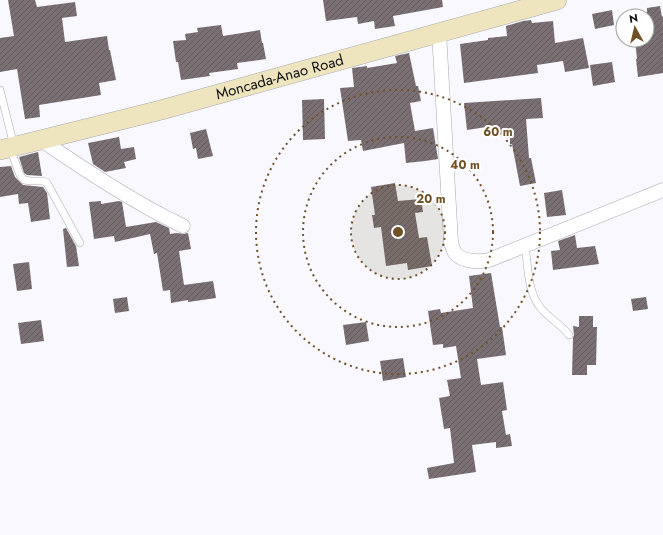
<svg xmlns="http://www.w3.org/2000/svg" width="663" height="535" viewBox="0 0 663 535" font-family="Jost,sans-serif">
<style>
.building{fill:url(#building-hatch)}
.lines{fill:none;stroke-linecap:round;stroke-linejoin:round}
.lane-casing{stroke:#a8a8b2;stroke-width:8}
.street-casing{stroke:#a8a8b2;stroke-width:15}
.secondary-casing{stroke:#a8a8b2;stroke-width:20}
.lane{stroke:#fff;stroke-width:7}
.street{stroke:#fff;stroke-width:14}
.secondary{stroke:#eee5be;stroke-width:19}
.ring{fill:none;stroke:#6f5125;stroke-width:2;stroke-dasharray:2 4}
.labels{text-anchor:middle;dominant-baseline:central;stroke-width:4;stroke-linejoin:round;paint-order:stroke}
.street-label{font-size:15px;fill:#111114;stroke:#fff}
.centre{fill:#6f5125;stroke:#fff;stroke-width:2}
.ring-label{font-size:12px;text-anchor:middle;font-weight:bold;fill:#6f5125;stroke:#fff;stroke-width:4;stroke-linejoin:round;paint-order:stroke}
</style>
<defs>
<pattern id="building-hatch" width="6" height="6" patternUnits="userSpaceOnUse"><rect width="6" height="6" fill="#7a7074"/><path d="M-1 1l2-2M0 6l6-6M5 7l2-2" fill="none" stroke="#635b5e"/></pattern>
</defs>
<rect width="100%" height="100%" fill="#f8f8fe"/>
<g class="building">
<polygon points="8,0 35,0 37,7 75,2 77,16 62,18 65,42 107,36 109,50 110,50 116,80 99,83 101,95 39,105 40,117 25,119 17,69 0,72 0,38 14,36"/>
<polygon points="323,0 442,0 443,7 393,16 395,26 375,29 374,21 358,24 357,17 326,21"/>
<polygon points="660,6 662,17 663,16 663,73 638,77 636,59 637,59 635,40 647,40 647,8"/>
<polygon points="612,10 614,25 595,29 592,14"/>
<polygon points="531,20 532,23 553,21 555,43 583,38 589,68 565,72 563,61 537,65 538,73 464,83 460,44 488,40 488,38 507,36 506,26 523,21"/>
<polygon points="221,25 223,36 260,30 262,43 263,43 266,59 237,63 238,69 209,73 210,76 181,80 178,62 176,62 173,41 186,40 185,34 198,32 197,28"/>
<polygon points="409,53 416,86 418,86 421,101 410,103 415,131 433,128 438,159 425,161 406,163 404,143 363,151 361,140 348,141 340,88 354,87 352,68 367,66 367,68 397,63 395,56"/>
<polygon points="612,62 615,82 593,86 590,65"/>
<polygon points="541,98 543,118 526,119 529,158 531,158 536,183 520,186 512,144 510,144 510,134 494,135 493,126 467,130 464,103"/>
<polygon points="324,99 325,139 303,140 302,100"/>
<polygon points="206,129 213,156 198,159 196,148 193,149 190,133"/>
<polygon points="119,137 121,149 134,147 136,159 124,162 126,168 105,172 93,164 88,143"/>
<polygon points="38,152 42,176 27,175 24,173 19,157"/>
<polygon points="11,166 15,177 23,185 43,187 47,193 50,219 31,222 28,203 19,204 18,194 0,197 0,167"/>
<polygon points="395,183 398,201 421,199 423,212 415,213 419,238 427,237 432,266 408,270 407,263 386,266 381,227 374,228 372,215 375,215 371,187"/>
<polygon points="562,190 566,215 547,217 544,193"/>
<polygon points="101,201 101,204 119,201 122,202 126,227 156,222 169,228 170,234 177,233 184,234 188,233 191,249 179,251 184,285 213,281 216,298 188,302 188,300 171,303 170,290 163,291 157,253 154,254 150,234 115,242 114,236 94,239 89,202"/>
<polygon points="66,228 76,246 79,266 67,267 63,229"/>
<polygon points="575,235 577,248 595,246 599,264 553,270 551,251 560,250 558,241"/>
<polygon points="29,262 32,289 17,291 13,264"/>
<polygon points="491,273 500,327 502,327 506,355 477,359 481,385 503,382 507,410 502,411 506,435 510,434 512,446 496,448 496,442 472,445 476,472 429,479 427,468 454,463 450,428 444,429 439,398 450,396 447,380 461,378 456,346 443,348 443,344 433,345 428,311 440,309 441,313 473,308 469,276"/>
<polygon points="127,297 129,311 115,313 113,299"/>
<polygon points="646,297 648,309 633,311 631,299"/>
<polygon points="579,316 593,316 593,327 597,327 596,365 587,365 587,375 572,375 573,338 574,335 573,326 579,327"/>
<polygon points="41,320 44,341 21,344 18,323"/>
<polygon points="366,322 369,341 346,345 343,325"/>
<polygon points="403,358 406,377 383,381 380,361"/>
</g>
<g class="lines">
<defs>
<g id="lane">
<polyline points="0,90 14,146"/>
<polyline points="10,148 20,175 24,180 31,181 43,181 47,183 80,243"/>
<path d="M525,245C528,264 527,291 540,307C548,318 561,324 569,335"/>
</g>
<g id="street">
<path d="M439,32L451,242C452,246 453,251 456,254C464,262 479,262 489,260L663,190"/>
<path d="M41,140C87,171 133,202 183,226"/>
</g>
<g id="secondary">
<path id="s1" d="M0,150L161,110L557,0"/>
</g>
</defs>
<use href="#lane" class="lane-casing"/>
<use href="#street" class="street-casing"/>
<use href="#secondary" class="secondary-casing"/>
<use href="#lane" class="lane"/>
<use href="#street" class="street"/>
<use href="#secondary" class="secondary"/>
</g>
<circle cx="398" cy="232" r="47" fill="#6f5125" fill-opacity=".12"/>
<g class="ring">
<circle cx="398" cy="232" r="47"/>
<circle cx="398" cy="232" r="95"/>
<circle cx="398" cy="232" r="142"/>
</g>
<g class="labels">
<g class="street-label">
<text stroke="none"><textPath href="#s1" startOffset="289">Moncada-Anao Road</textPath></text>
</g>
</g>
<circle cx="398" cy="232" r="6" class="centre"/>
<g class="ring-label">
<text x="498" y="136">60 m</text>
<text x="465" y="169">40 m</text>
<text x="431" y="203">20 m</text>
</g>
<g transform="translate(635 28) rotate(352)"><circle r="19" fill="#ffffff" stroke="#a0a0a1"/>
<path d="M0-3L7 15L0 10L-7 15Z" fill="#6f5125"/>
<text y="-6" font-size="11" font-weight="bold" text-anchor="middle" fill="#111114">N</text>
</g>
</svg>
